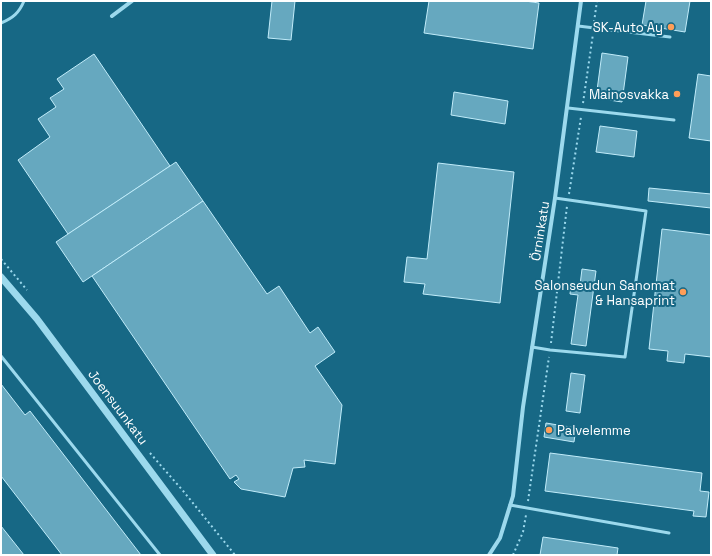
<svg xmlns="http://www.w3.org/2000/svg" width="712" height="556" viewBox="0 0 712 556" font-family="'Space Grotesk',sans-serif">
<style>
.building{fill:#66a8bf;stroke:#c1ecfa}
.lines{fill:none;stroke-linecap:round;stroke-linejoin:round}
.path{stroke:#9cd9ed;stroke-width:2;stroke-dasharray:2 3;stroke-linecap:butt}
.service{stroke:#9cd9ed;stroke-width:3}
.minor{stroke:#9cd9ed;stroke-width:4}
.tertiary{stroke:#9cd9ed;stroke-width:7}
.poi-dot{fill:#ff9e58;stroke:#176885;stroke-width:1.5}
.labels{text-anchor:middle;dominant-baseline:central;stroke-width:4;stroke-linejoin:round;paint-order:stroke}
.poi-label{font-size:13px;fill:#fff;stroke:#176885;text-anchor:end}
.street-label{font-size:13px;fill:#fff;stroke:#176885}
</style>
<rect width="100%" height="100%" fill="#176885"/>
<g class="building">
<polygon points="272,1 295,1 291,40 268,38"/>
<polygon points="429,1 525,1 539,3 533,49 424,33"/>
<polygon points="646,1 690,1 685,32 642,25"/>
<polygon points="602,53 628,57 622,102 596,98"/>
<polygon points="94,54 170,166 68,234 18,160 50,137 38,119 56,107 50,98 64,89 57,79"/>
<polygon points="698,74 711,76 711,141 689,138"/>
<polygon points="454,92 508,101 505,124 451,115"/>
<polygon points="600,126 637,131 634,157 596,152"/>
<polygon points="176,162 203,201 83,282 56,242"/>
<polygon points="438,163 514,172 500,303 423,294 425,284 404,282 407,257 427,259"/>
<polygon points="649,188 711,194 711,208 648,201"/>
<polygon points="203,201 267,294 279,286 310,333 318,327 335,352 315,366 342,405 335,464 304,460 305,467 293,468 285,497 241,489 234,482 239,479 236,475 230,479 92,276"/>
<polygon points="662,229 711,235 711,357 685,354 684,363 667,361 668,351 649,349"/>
<polygon points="582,269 596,271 586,346 571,344 578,295 570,294 571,284 580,285"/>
<polygon points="571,373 585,375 580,413 566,411"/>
<polygon points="1,384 25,415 30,411 141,555 62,555 1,476"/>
<polygon points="546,423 576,428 574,442 544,437"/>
<polygon points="550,453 702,473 700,491 709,492 706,517 693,516 694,511 545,491"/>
<polygon points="1,526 24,555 1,555"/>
<polygon points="543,537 618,548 617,555 540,555"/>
</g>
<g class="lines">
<g class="path">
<polyline points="594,22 597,1"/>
<polyline points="583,103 593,34"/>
<polyline points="569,194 581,117"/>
<polyline points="1,259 27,290"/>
<polyline points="551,343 567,206"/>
<polyline points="150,453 184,492 235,555"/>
<polyline points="528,501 549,357"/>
<polyline points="513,555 523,532 526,515"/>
</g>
<g class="service">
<path d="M1,23C13,18 19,13 24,1"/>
<polyline points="578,26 670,37"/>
<polyline points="568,108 674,120"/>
<polyline points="532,347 550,350 625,357 646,211 555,198"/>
<polyline points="1,356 160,555"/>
<polyline points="510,505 669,533"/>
</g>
<g class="minor">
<polyline points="112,16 132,1"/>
<polyline points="489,555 500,538 513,496 523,407 555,198 581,1"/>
</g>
<polyline class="tertiary" points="1,277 37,319 213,555"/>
</g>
<g class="poi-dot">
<circle cx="671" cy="27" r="4"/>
<circle cx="677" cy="94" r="4"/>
<circle cx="683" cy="292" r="4"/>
<circle cx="549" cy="430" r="4"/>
</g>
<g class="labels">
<g class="poi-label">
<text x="663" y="27">SK-Auto Ay</text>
<text x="669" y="94">Mainosvakka</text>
<text x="675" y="285">Salonseudun Sanomat<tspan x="675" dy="15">&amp; Hansaprint</tspan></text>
<text x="557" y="430" text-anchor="start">Palvelemme</text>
</g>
<g class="street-label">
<text transform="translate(540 231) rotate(-81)">Örninkatu</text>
<text transform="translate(118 407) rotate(53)">Joensuunkatu</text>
</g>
</g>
<rect width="712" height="556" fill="none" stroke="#ffffff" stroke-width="4"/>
</svg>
